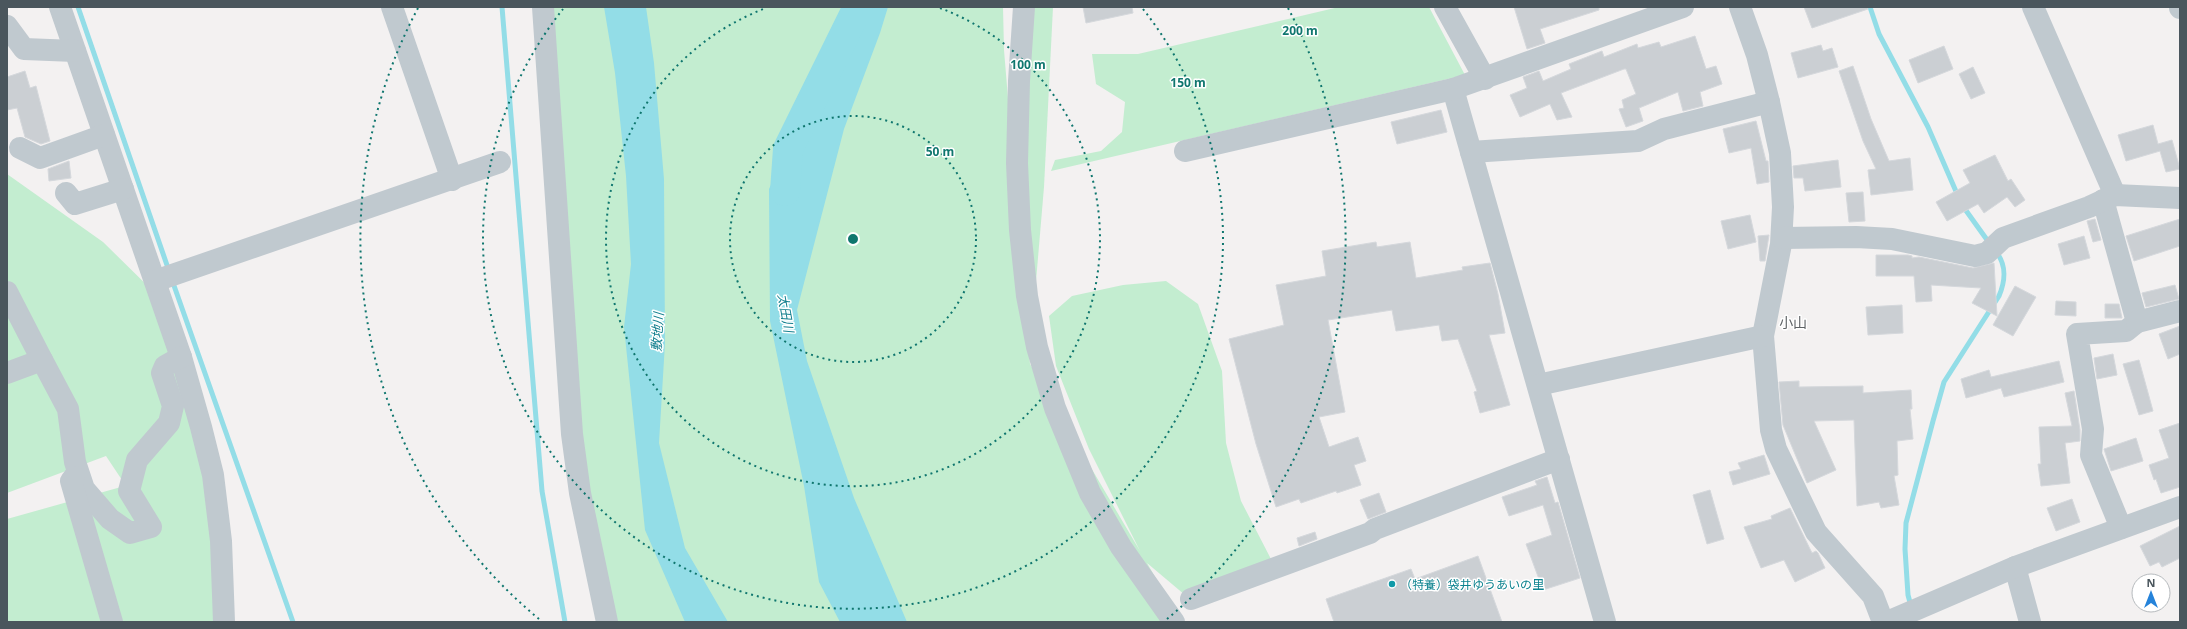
<svg xmlns="http://www.w3.org/2000/svg" width="2187" height="629" viewBox="0 0 2187 629" font-family="'Noto Sans','Noto Sans JP',sans-serif">
<style>
.green{fill:#c3edd0}
.water{fill:#93dde7}
.lines{fill:none;stroke-linecap:round;stroke-linejoin:round}
.stream{stroke:#93dde7;stroke-width:5}
.river{stroke:#93dde7;stroke-width:30}
.building{fill:#cbcfd3;stroke:#d5d8dc}
.minor{stroke:#c0c9cf;stroke-width:22}
.ring{fill:none;stroke:#0f766e;stroke-width:2;stroke-dasharray:2 4}
.culture-dot{fill:#0f9aa8;stroke:#fff;stroke-width:1.5}
.labels{text-anchor:middle;dominant-baseline:central;stroke-width:3;stroke-linejoin:round;paint-order:stroke}
.culture-label{font-size:12px;fill:#0d838f;stroke:#fff;text-anchor:start}
.water-label{font-size:13px;font-style:italic;fill:#14808f;stroke:#fff}
.quarter-label{font-size:14px;fill:#5e6265;stroke:#fff}
.centre{fill:#0f766e;stroke:#fff;stroke-width:2}
.ring-label{font-size:12px;text-anchor:middle;font-weight:bold;fill:#0f766e;stroke:#fff;stroke-width:3;stroke-linejoin:round;paint-order:stroke}
</style>
<rect width="100%" height="100%" fill="#f3f1f1"/>
<g class="green">
<polygon points="542,7 1003,7 1004,50 1030,364 1140,551 1089,449 1056,366 1049,316 1072,296 1123,285 1166,281 1198,304 1222,371 1226,443 1241,501 1272,561 1185,595 1147,563 1181,622 609,622 574,445"/>
<polygon points="1029,7 1053,7 1044,187 1035,293 1018,184"/>
<polygon points="1339,7 1429,7 1465,75 1051,171 1055,160 1101,151 1122,132 1125,102 1096,84 1092,54 1138,54"/>
<polygon points="7,174 103,242 161,299 213,475 223,622 7,622 7,519 121,487 144,513 106,456 7,493"/>
</g>
<g class="water">
<polygon points="604,7 646,7 654,63 664,179 665,343 659,443 685,548 728,622 685,622 645,530 624,327 631,264 626,176 615,73"/>
<polygon points="851,7 888,7 880,33 844,129 797,310 807,361 854,498 907,622 840,622 819,582 804,486 770,321 769,189 814,95"/>
</g>
<g class="lines">
<g class="stream">
<polyline points="78,7 169,271"/>
<polyline points="502,7 542,491 565,622"/>
<polyline points="1870,7 1879,34 1928,127 1958,196"/>
<polyline points="1962,205 1990,244"/>
<polyline points="172,280 293,622"/>
<path d="M1911,606L1908,595L1905,549L1906,523L1933,421L1944,382L1999,296C2005,282 2007,265 1996,252"/>
</g>
<polyline class="river" points="785,191 788,149 858,7"/>
</g>
<g class="building">
<polygon points="1083,7 1132,7 1133,13 1086,23"/>
<polygon points="1514,7 1599,7 1599,10 1540,29 1545,43 1527,49"/>
<polygon points="1804,7 1867,7 1868,9 1812,28"/>
<polygon points="1695,36 1706,69 1716,66 1722,84 1700,92 1703,106 1683,111 1678,92 1639,108 1643,121 1626,127 1619,109 1624,108 1622,100 1636,94 1626,69 1624,69 1561,93 1572,117 1557,120 1550,104 1520,117 1510,95 1527,88 1523,77 1539,71 1543,81 1571,69 1569,64 1602,51 1604,57 1637,44 1638,48 1659,42 1661,47"/>
<polygon points="1821,45 1823,51 1832,48 1838,67 1798,78 1791,53"/>
<polygon points="1944,46 1953,69 1918,83 1909,60"/>
<polygon points="1853,66 1871,119 1889,161 1910,158 1913,190 1871,195 1868,170 1876,169 1863,141 1839,71"/>
<polygon points="1973,67 1985,93 1971,99 1959,74"/>
<polygon points="25,71 30,88 36,86 50,141 41,144 25,137 17,108 7,110 7,77"/>
<polygon points="1441,110 1447,132 1397,144 1391,122"/>
<polygon points="1756,121 1766,161 1768,161 1769,182 1757,184 1751,148 1729,153 1723,129"/>
<polygon points="2153,125 2158,144 2172,140 2180,169 2166,172 2160,151 2126,161 2118,135"/>
<polygon points="1995,155 2008,181 2011,179 2025,200 2015,207 2007,197 1984,213 1978,204 1947,221 1936,202 1970,183 1963,170"/>
<polygon points="1838,160 1841,187 1805,191 1803,178 1794,178 1793,166"/>
<polygon points="69,161 71,178 49,181 48,169"/>
<polygon points="1863,192 1865,221 1849,222 1846,193"/>
<polygon points="1750,215 1756,242 1728,249 1721,221"/>
<polygon points="2095,219 2101,240 2093,242 2087,221"/>
<polygon points="2180,219 2180,246 2134,261 2126,236"/>
<polygon points="1769,235 1765,261 1760,261 1758,236"/>
<polygon points="2084,236 2090,258 2064,265 2058,244"/>
<polygon points="1376,242 1377,247 1410,242 1416,278 1463,270 1462,267 1490,263 1498,294 1505,333 1489,335 1510,405 1480,413 1474,392 1477,391 1458,339 1442,341 1439,325 1396,331 1392,310 1328,320 1345,412 1319,417 1329,447 1358,437 1366,461 1354,465 1361,485 1337,493 1336,491 1301,503 1299,499 1276,507 1256,444 1229,339 1284,325 1276,285 1326,276 1322,251"/>
<polygon points="1876,255 1908,255 1912,256 1912,258 1919,257 1973,268 1994,263 1997,316 1972,303 1981,288 1931,285 1932,301 1916,302 1914,276 1876,276"/>
<polygon points="2175,285 2179,299 2146,307 2142,293"/>
<polygon points="2015,286 2036,297 2013,336 1993,325"/>
<polygon points="2056,301 2076,302 2076,316 2055,315"/>
<polygon points="2105,304 2119,304 2122,318 2105,318"/>
<polygon points="1902,305 1903,333 1868,335 1866,307"/>
<polygon points="2180,326 2180,354 2168,359 2159,334"/>
<polygon points="2113,354 2117,375 2097,379 2094,358"/>
<polygon points="2139,360 2153,411 2139,415 2123,364"/>
<polygon points="2059,361 2064,382 2004,397 2001,388 1966,398 1961,379 1989,370 1991,377"/>
<polygon points="1799,381 1799,387 1863,386 1863,393 1911,390 1912,409 1910,409 1913,439 1897,441 1898,475 1894,476 1899,505 1881,508 1879,502 1857,506 1854,420 1814,421 1836,470 1807,483 1783,425 1779,382"/>
<polygon points="2074,391 2080,430 2080,441 2065,443 2070,483 2041,486 2038,464 2041,464 2039,427 2072,426 2065,393"/>
<polygon points="2180,423 2180,487 2161,493 2156,479 2154,480 2149,465 2169,458 2159,430"/>
<polygon points="2136,438 2143,461 2111,471 2104,449"/>
<polygon points="1764,455 1770,474 1733,485 1729,472 1741,469 1738,463"/>
<polygon points="1547,477 1555,503 1558,502 1580,578 1543,590 1526,544 1552,535 1543,505 1509,516 1502,497 1537,485 1535,481"/>
<polygon points="1710,490 1724,539 1707,544 1693,495"/>
<polygon points="1379,493 1386,512 1368,519 1360,500"/>
<polygon points="2072,499 2080,522 2056,531 2047,508"/>
<polygon points="1790,508 1812,553 1816,551 1818,553 1825,568 1795,582 1784,560 1761,568 1744,527 1772,519 1771,516"/>
<polygon points="2180,526 2180,558 2162,567 2159,562 2150,566 2140,546"/>
<polygon points="1315,532 1317,539 1299,546 1297,538"/>
<polygon points="1478,556 1502,622 1334,622 1326,599 1411,569 1415,579"/>
</g>
<g class="lines">
<g class="minor">
<polyline points="60,7 181,357 201,427 213,475 221,541 224,622"/>
<polyline points="392,7 452,180"/>
<polyline points="543,7 572,434 580,493 607,622"/>
<polyline points="1024,7 1019,81 1017,163 1020,230 1027,296 1037,347 1055,408 1090,493 1121,547 1174,622"/>
<polyline points="1445,7 1485,79"/>
<polyline points="1740,7 1757,55 1769,102 1780,153 1783,207 1781,244 1763,336 1771,430 1776,449 1816,532 1873,596 1883,622"/>
<polyline points="2033,7 2115,195"/>
<polyline points="2180,7 2180,8"/>
<polyline points="7,26 24,49 75,51"/>
<polyline points="1453,89 1605,622"/>
<polyline points="20,148 40,158 104,135"/>
<polyline points="1185,151 1453,89 1683,7"/>
<polyline points="1471,152 1638,141 1664,129 1769,102"/>
<polyline points="66,193 75,204 123,189"/>
<polyline points="2103,200 2137,322 2126,331 2077,334 2093,429 2091,455 2121,528"/>
<polyline points="1782,238 1856,237 1892,239 1975,256 1987,253 2003,238 2089,207 2115,195 2180,198"/>
<polyline points="155,281 500,162"/>
<polyline points="7,292 42,360"/>
<polyline points="2137,322 2180,311"/>
<polyline points="7,373 42,360 68,409 75,462 84,489 110,519 130,533 151,527 129,491 137,460 169,423 173,406 162,373 165,366 181,357"/>
<polyline points="1538,385 1763,336"/>
<polyline points="74,477 71,481 112,622"/>
<polyline points="2015,567 2030,622"/>
<polyline points="1191,599 1370,533 1375,529 1559,459"/>
<polyline points="1887,622 2015,567 2180,507"/>
</g>
</g>
<g class="ring">
<circle cx="853" cy="239" r="123"/>
<path d="M940 8A247 247 0 1 1 766 8"/>
<path d="M1143 9A370 370 0 1 1 563 9"/>
<path d="M539 619A493 493 0 0 1 418 8M1288 8A493 493 0 0 1 1167 619"/>
</g>
<circle class="culture-dot" cx="1392" cy="584" r="4"/>
<g class="labels">
<g class="culture-label">
<text x="1400" y="584">（特養）袋井ゆうあいの里</text>
</g>
<g class="water-label">
<text transform="translate(786 313) rotate(80)">太田川</text>
<text transform="translate(657 332) rotate(-86)">敷地川</text>
</g>
<g class="quarter-label">
<text x="1793" y="322">小山</text>
</g>
</g>
<circle cx="853" cy="239" r="6" class="centre"/>
<g class="ring-label">
<text x="1300" y="35">200 m</text>
<text x="1028" y="69">100 m</text>
<text x="1188" y="87">150 m</text>
<text x="940" y="156">50 m</text>
</g>
<rect width="2187" height="629" fill="none" stroke="#4a565d" stroke-width="16"/>
<g transform="translate(2151 593)"><circle r="19" fill="#ffffff" stroke="#b7bbbe"/>
<path d="M0-3L7 15L0 10L-7 15Z" fill="#2583da"/>
<text y="-6" font-size="11" font-weight="bold" text-anchor="middle" fill="#4a565d">N</text>
</g>
</svg>
